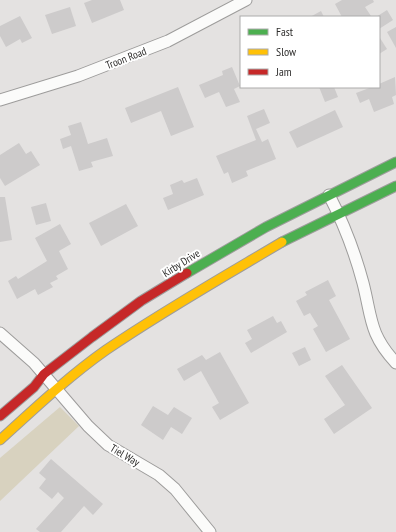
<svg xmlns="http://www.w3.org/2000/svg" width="396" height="532" viewBox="0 0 396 532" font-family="'PT Sans Narrow',sans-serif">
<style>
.green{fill:#d8d2bf}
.building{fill:#cdcbcb}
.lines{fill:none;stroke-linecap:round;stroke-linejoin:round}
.street-casing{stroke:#9d9c9b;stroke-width:13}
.fast-casing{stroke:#9d9c9b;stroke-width:11}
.slow-casing{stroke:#9d9c9b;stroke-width:11}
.jam-casing{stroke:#9d9c9b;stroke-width:11}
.street{stroke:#fbfbfa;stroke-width:11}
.fast{stroke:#4caf50;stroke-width:9}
.slow{stroke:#ffc107;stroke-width:9}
.jam{stroke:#c62828;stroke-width:9}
.labels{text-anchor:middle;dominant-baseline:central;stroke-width:4;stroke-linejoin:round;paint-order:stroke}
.street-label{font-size:11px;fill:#2f2e2d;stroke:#fff}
</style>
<rect width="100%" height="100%" fill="#e4e2e1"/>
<polygon class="green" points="60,407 79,426 0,501 0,458"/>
<g class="building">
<polygon points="92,0 120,0 124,10 92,23 84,3"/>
<polygon points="342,0 373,0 374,2 365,7 371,16 342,17 335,4"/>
<polygon points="70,7 76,26 52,34 45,15"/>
<polygon points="387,10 393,20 379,29 379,17 376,17"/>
<polygon points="321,11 324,17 310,17"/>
<polygon points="20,16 32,38 22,43 20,39 6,47 0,36 0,26"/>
<polygon points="396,27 396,48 387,32"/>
<polygon points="380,38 387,49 379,54 379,39"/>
<polygon points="232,67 240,86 234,89 240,102 226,107 219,92 205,98 199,85 223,75 222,71"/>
<polygon points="395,77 396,95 392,97 394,104 374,112 369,99 360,103 356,93 372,87 379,87 379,84"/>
<polygon points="178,87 194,127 171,136 161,111 131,123 125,108"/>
<polygon points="319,87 334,87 338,97 325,102"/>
<polygon points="264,109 270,123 256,129 262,142 268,139 276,159 246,171 248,176 232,183 228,172 224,174 216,156 256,140 247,116"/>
<polygon points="335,110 343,127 297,148 289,132"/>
<polygon points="81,122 88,144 107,138 113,156 91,162 93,167 79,171 71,146 63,149 60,139 71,135 68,126"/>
<polygon points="19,143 26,154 31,151 40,165 5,186 0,178 0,155"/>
<polygon points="197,178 204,195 168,210 163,198 173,194 170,185 182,180 184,183"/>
<polygon points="0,197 5,197 12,240 0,242"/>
<polygon points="46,203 51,221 36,225 31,207"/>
<polygon points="126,204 138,226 101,246 89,223"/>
<polygon points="60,224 71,244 59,251 68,269 56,276 58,279 50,283 53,287 38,295 35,289 17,299 8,281 16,276 18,279 47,261 35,238"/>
<polygon points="328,280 336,296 329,300 350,339 326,352 313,329 318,326 310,313 304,316 296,301 307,295 305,292"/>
<polygon points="273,316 277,323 281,321 287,332 251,353 245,343 252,339 247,330"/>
<polygon points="305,347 311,360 299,366 292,353"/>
<polygon points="220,352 249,403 220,420 212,407 219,403 201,371 184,381 177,369 202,355 206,360"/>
<polygon points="342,365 372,408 334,434 324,419 345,405 325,376"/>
<polygon points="153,406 168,415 174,407 192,418 182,434 171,427 163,440 141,425"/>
<polygon points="51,459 103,504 93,515 84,506 61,532 40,532 36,529 64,498 58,492 52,499 39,488 46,479 39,473"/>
</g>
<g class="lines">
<defs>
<g id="street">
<polyline points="0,100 78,76 168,41 246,0"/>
<path d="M329,195C343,222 355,253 363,283C372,318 369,334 396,363"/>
<polyline points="0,333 34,363 88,426 108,445 159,475 175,489 210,532"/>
</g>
<g id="fast">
<polyline points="282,242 396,186"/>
<polyline points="187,273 266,227 396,162"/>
</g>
<path id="slow" d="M0,440C34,409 69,376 106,350C163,311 223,277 282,242"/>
<polyline id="jam" points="0,416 34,387 44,374 92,337 141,301 187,273"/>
</defs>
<use href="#street" class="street-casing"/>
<use href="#fast" class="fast-casing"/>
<use href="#slow" class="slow-casing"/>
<use href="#jam" class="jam-casing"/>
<use href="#street" class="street"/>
<use href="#fast" class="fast"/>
<use href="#slow" class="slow"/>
<use href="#jam" class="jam"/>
</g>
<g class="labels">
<g class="street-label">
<text transform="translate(126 58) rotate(-21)">Troon Road</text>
<text transform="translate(181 263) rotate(-32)">Kirby Drive</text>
<text transform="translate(125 455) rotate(31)">Tiel Way</text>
</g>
</g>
<rect x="240" y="16" width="140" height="72" fill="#ffffff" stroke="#acabab"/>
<rect x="248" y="29" width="20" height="6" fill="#4caf50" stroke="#acabab"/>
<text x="276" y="36" font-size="12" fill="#2f2e2d">Fast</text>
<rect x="248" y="49" width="20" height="6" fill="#ffc107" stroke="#acabab"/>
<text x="276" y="56" font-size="12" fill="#2f2e2d">Slow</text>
<rect x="248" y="69" width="20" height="6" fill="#c62828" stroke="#acabab"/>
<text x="276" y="76" font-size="12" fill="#2f2e2d">Jam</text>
</svg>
